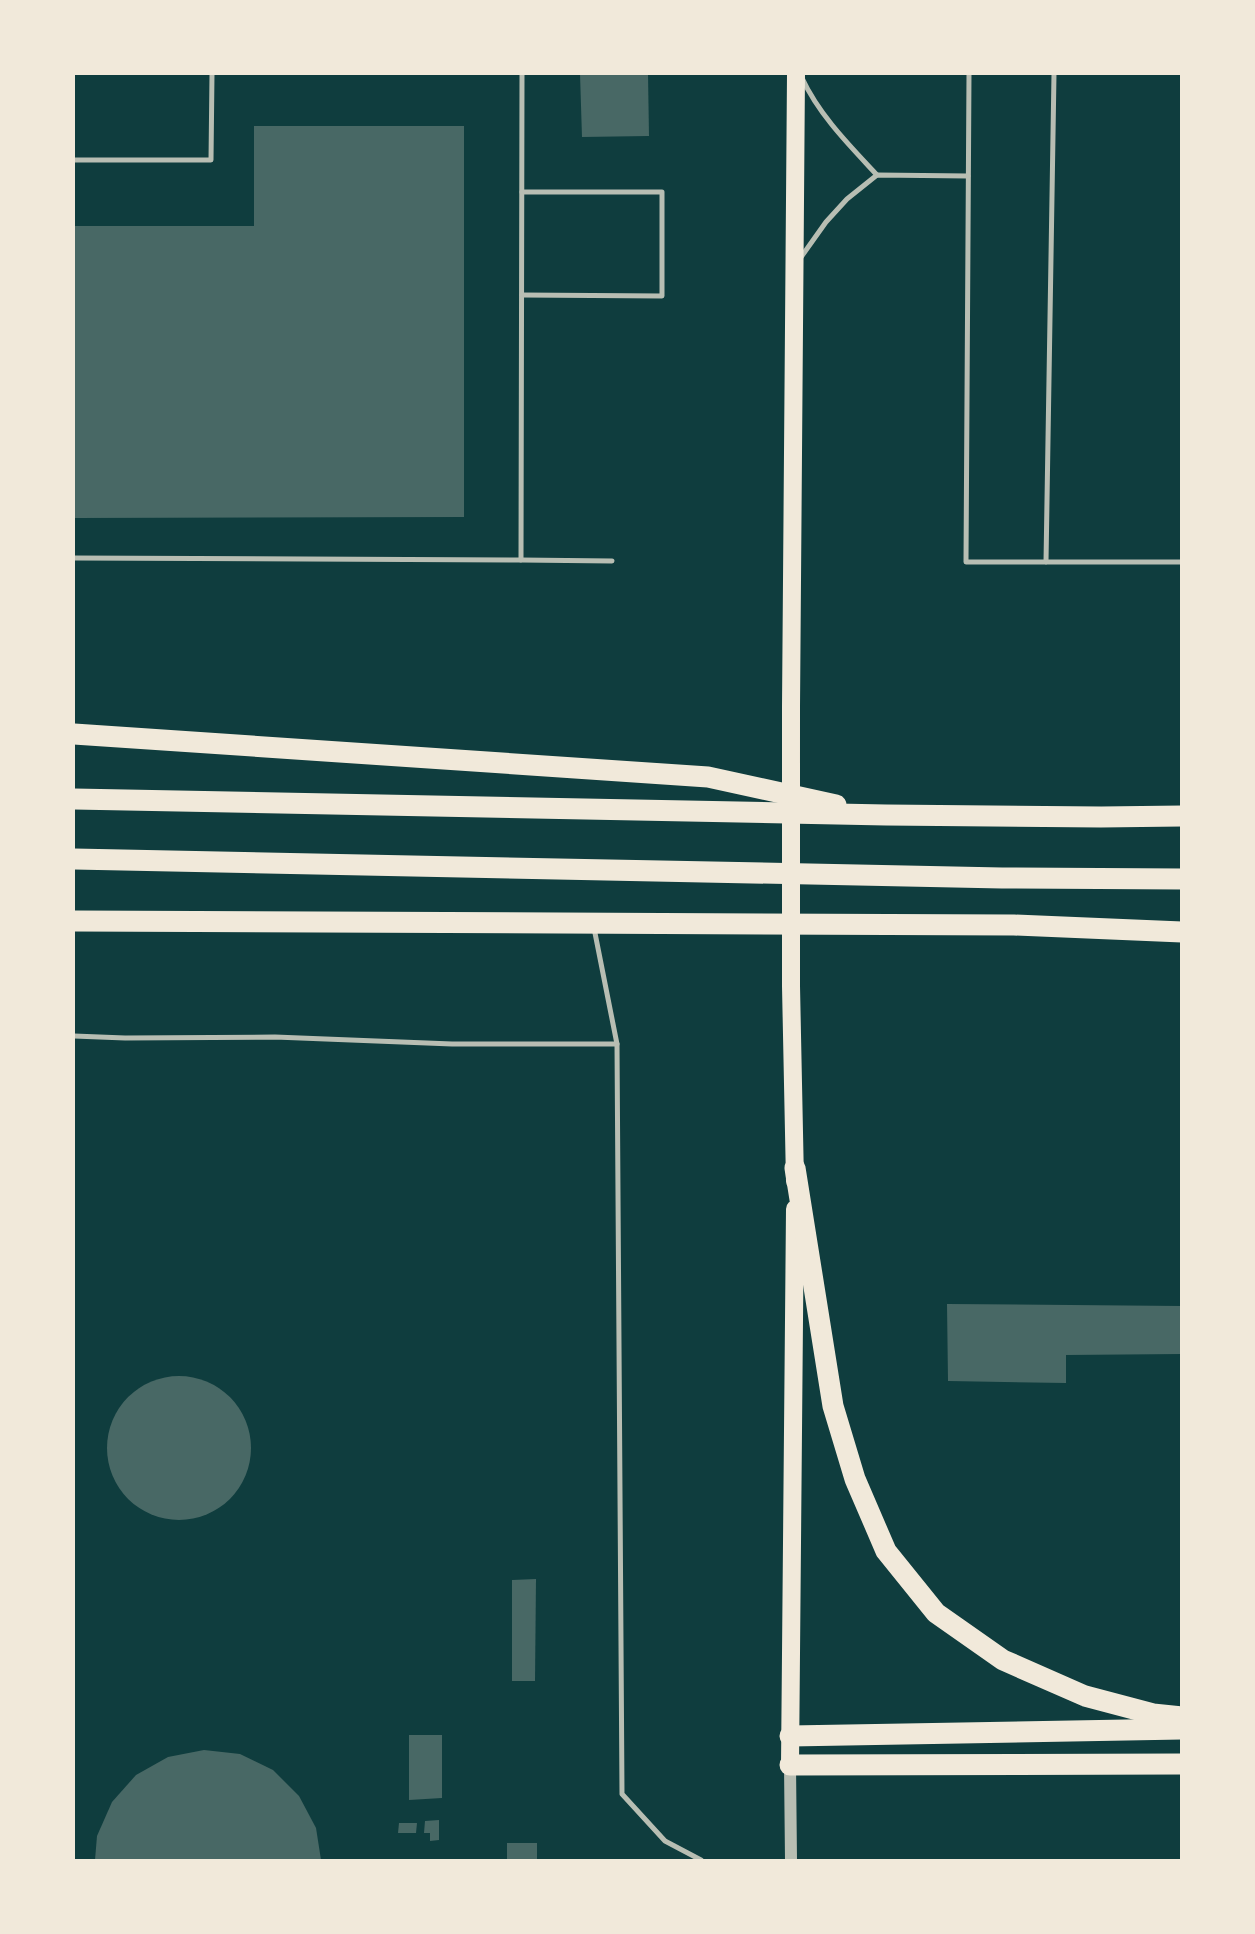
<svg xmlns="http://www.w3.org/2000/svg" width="1255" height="1934" viewBox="0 0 1255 1934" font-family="'Open Sans',sans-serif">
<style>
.building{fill:#486865}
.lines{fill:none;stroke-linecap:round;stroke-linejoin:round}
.service{stroke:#b8beb3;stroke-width:5}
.tertiary{stroke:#b8beb3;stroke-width:12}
.primary{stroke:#f1e9da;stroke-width:18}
.motorway{stroke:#f1e9da;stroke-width:21}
</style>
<rect width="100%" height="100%" fill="#0f3d3e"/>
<g class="building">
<polygon points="580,74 648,74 649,136 582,137"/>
<polygon points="254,126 464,126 464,517 74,518 74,226 254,226"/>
<polygon points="947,1304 1182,1306 1182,1354 1066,1355 1066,1383 948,1381"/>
<circle cx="179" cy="1448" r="72"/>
<polygon points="536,1579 535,1681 512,1681 512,1580"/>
<polygon points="409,1735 442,1735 442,1798 409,1800"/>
<polygon points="204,1750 240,1754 273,1770 299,1796 316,1828 321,1860 95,1860 97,1836 112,1802 136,1775 168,1757"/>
<polygon points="439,1820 439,1840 430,1841 430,1833 424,1833 425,1821"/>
<polygon points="399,1823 417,1823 416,1833 398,1833"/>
<rect x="507" y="1843" width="30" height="17"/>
</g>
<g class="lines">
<g class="service">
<polyline points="969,74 966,562 1182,562"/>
<path d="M802,78C819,115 850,146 877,175"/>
<polyline points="74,160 211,160 212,74"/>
<polyline points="799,260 826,222 847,199 877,175 968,176"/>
<polyline points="522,295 662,296 662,192 522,192"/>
<polyline points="74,558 521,560 522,74"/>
<polyline points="521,560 612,561"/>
<polyline points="1046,562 1054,74"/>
<polyline points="594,928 617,1044 622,1794 665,1841 701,1860"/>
<polyline points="74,1036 125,1038 275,1037 452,1044 617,1044"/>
</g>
<polyline class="tertiary" points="790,1765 791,1860"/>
<g class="primary">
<polyline points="795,1181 791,986 791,707 796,74"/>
<polyline points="790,1765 795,1209"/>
</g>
<g class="motorway">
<polyline points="74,734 708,777 836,805"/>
<polyline points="74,799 886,815 1101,817 1182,816"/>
<polyline points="74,859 1002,878 1182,879"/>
<polyline points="74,921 1014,925 1182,932"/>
<polyline points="795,1168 833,1406 855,1479 886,1551 936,1613 1003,1660 1085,1696 1153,1714 1182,1717"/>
<polyline points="790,1736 1182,1729"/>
<polyline points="790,1765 1182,1764"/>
</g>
</g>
<rect width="1255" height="1934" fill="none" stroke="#f1e9da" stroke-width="150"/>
</svg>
